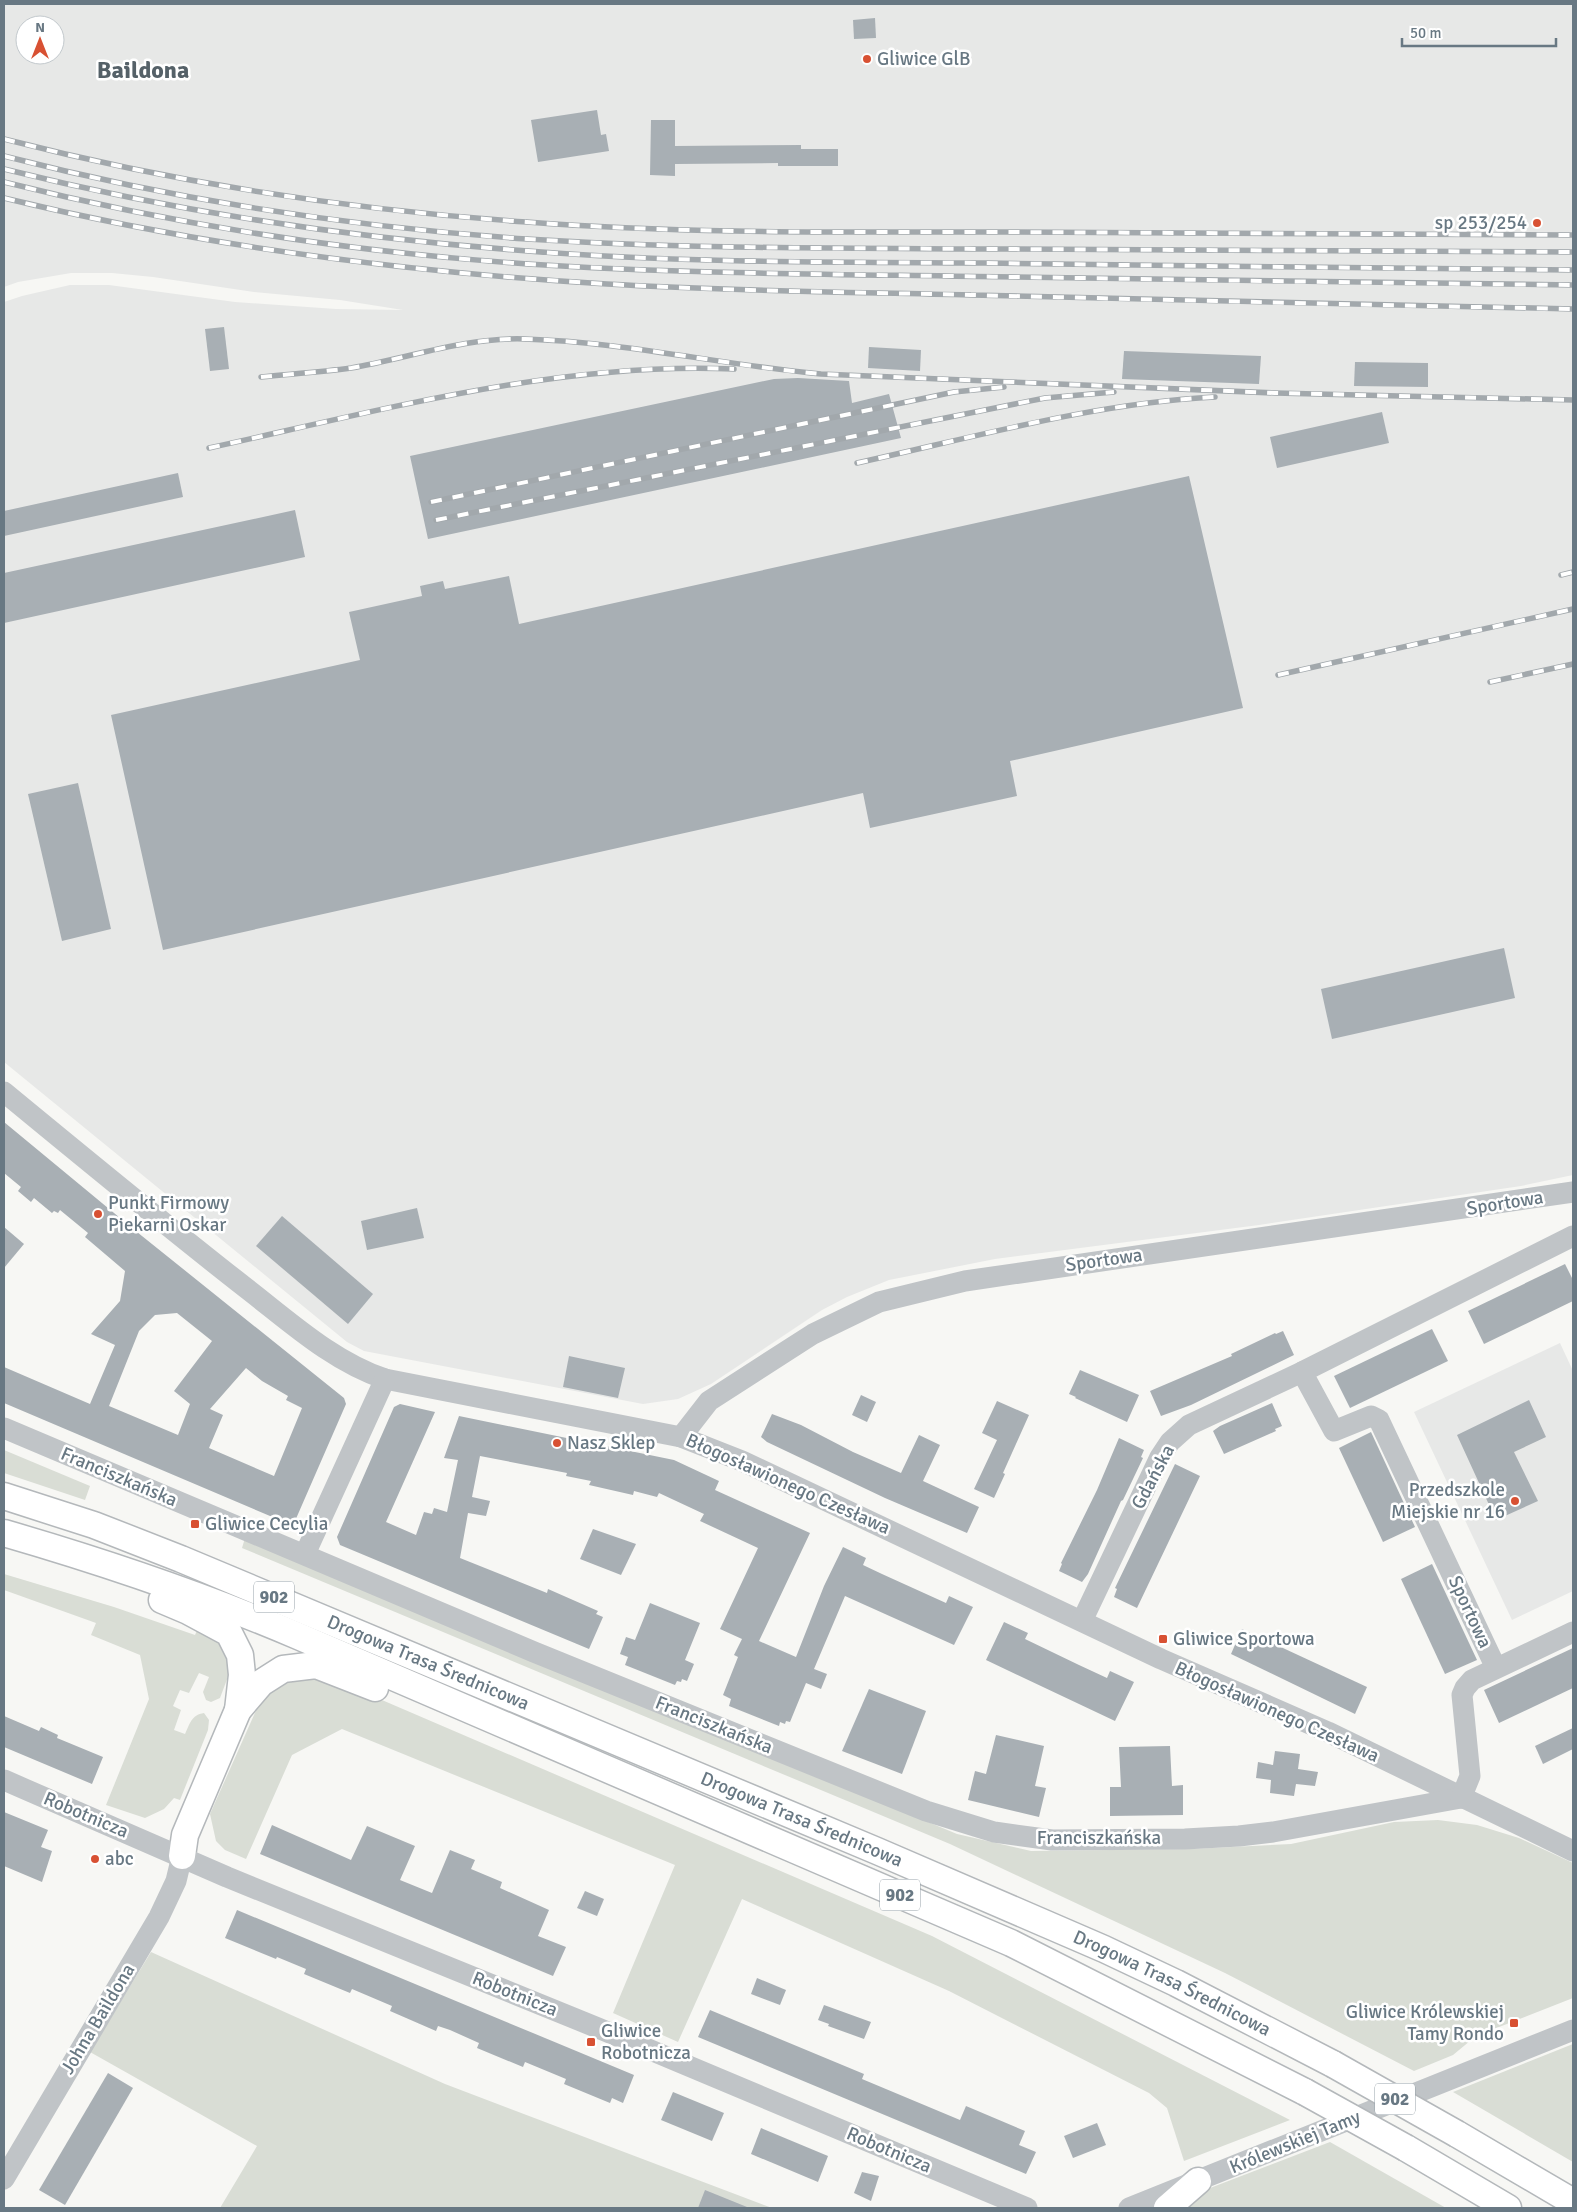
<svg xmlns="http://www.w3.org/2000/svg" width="1577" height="2212" viewBox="0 0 1577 2212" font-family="Signika,sans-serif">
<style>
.built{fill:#e7e8e7;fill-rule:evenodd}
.green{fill:#d9ddd5}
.building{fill:#a8afb4;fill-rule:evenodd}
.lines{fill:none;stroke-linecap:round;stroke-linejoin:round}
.major-casing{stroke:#b4b8bb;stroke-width:29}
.minor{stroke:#c0c4c7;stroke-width:21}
.major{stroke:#fff;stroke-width:26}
.rail-casing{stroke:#a2a8ac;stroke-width:5.5}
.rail{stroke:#fff;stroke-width:4;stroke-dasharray:11;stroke-linecap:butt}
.major-bridge-casing{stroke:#b4b8bb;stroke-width:29;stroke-linecap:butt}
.major-bridge{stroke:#fff;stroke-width:26}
.poi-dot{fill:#d85133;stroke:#fff;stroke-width:2}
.labels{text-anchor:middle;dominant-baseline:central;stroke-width:5;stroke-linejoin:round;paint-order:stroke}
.shield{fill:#fff;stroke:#95a0a8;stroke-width:1}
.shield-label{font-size:18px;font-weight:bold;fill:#687883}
.poi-label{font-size:19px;fill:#687883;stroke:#fff;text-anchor:start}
.street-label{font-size:19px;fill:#687883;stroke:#fff}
.district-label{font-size:24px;font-weight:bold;fill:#556168;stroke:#fff}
</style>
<rect width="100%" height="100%" fill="#f7f7f4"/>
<g class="built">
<path d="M4,4H1573V1175L1521,1186L1259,1225L995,1259L889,1280L847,1297L822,1310L711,1384L678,1399L643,1404L364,1351L347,1342L4,1062V302L22,296L70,285H109L235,302L336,309L403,310L340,300L254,292L153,277L112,273H71L18,282L4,287ZM25,25H55V55H25Z"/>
<polygon points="1560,1343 1573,1371 1573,1591 1512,1620 1414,1412"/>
</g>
<g class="green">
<polygon points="4,1450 90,1486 85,1500 4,1473"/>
<polygon points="245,1538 957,1834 1031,1851 1192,1849 1291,1844 1394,1822 1438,1820 1477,1825 1519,1838 1573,1863 1573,1998 1476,2036 1453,2055 1414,2071 1225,1973 950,1844 242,1548"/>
<path d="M4,1574L114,1607L195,1635L200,1624L227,1646L229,1674L220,1698L211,1702L206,1700L203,1692L209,1677L199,1673L189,1693L180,1690L173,1706L181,1710L174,1730L185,1734C190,1724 191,1715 204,1713L209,1720L208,1730L180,1800L174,1798L164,1809L145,1818L106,1805L149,1699L140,1655L91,1635L96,1623L4,1590Z"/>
<polygon points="304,1678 340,1682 932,1936 1290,2120 1184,2161 1167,2108 1149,2093 949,1991 742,1899 678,2042 613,2013 675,1865 342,1729 292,1755 246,1859 225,1850 216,1841 210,1814 262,1697 279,1683"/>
<polygon points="151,1952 445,2084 772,2208 220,2208 257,2146 90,2052"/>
<polygon points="1573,2044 1573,2162 1453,2092"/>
<polygon points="1330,2142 1446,2208 1178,2208 1197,2193"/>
</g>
<g class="building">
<polygon points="875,18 876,38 854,39 853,20"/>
<polygon points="597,110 601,135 606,134 609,151 538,162 531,120"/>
<polygon points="651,120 675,120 675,146 801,145 801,149 838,149 838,166 778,166 778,163 675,164 675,176 650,175"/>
<polygon points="224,327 229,369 210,371 205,329"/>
<polygon points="869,347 921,350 920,371 868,368"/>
<polygon points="1124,351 1261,356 1259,384 1122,379"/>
<polygon points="1355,362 1428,363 1428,387 1354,386"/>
<polygon points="798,378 849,381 852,403 889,394 901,438 428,539 410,456 774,379"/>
<polygon points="1382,412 1389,443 1277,468 1270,437"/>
<polygon points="178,473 183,497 4,536 4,511"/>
<polygon points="1189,476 1243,708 1010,761 1017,796 870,828 863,793 163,950 111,715 360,660 349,612 422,596 420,586 443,581 445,589 509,576 519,624"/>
<polygon points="295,510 305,557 4,623 4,573"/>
<polygon points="78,783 111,929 62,941 28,794"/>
<polygon points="1504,948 1515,998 1332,1039 1321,989"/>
<path d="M4,1122L137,1232L344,1398L346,1404L295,1521L289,1524L4,1403V1367L90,1404L115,1345L91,1334L120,1301L125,1271L85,1237L88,1233L60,1210L58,1213L54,1211L52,1213L34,1198L31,1202L18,1191L21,1187L4,1173ZM177,1313L212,1341L174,1391L190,1404L178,1435L109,1406L139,1331L155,1315ZM246,1368L262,1381L288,1396L286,1400L302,1408L274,1476L209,1448L223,1415L210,1409Z"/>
<polygon points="417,1208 424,1238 367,1250 361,1221"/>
<polygon points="282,1216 373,1294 348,1324 256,1246"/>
<polygon points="4,1227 24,1244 4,1268"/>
<polygon points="1565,1264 1573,1280 1573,1301 1484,1344 1468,1311"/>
<polygon points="1432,1329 1448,1361 1350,1408 1334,1376"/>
<polygon points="1283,1331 1294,1355 1191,1405 1161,1416 1150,1391 1232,1356 1231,1354 1275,1333 1276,1334"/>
<polygon points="569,1356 625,1368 618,1398 563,1387"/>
<polygon points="1080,1370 1139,1395 1127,1422 1075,1398 1076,1397 1069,1394"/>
<polygon points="861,1395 876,1402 867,1422 852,1415"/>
<polygon points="1529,1400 1546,1437 1514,1452 1538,1501 1496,1520 1457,1435"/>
<polygon points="997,1401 1029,1415 1003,1473 1005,1474 994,1498 974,1489 997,1440 982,1433"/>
<polygon points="1272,1403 1282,1426 1275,1429 1276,1431 1224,1454 1213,1431 1220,1426"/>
<polygon points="400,1404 435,1412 386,1522 416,1535 424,1512 432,1514 434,1508 447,1512 458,1460 444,1458 459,1416 674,1460 719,1481 715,1490 810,1533 759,1641 796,1657 824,1586 843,1547 866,1558 863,1565 882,1574 946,1603 949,1596 973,1607 954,1645 845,1596 814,1669 827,1674 821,1689 806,1683 790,1722 786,1721 785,1724 780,1722 779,1726 729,1706 731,1699 723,1695 738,1657 734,1655 742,1639 720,1629 758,1548 700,1521 704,1514 659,1493 657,1497 634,1491 633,1495 589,1485 591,1481 566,1476 567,1473 480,1456 472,1497 490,1501 486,1516 468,1513 460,1558 547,1593 548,1589 598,1611 596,1614 603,1617 589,1649 340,1545 337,1537 394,1407"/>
<polygon points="772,1414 801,1425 853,1452 901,1473 919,1435 940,1445 923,1481 979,1507 967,1533 885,1498 767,1442 761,1437"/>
<polygon points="1371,1432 1415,1527 1383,1542 1339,1448"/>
<polygon points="1119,1438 1144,1450 1141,1457 1143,1458 1123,1500 1121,1501 1088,1574 1082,1582 1059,1571 1062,1564 1061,1563 1097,1490"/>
<polygon points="1175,1464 1200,1476 1137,1608 1114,1597 1117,1589 1115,1588"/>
<polygon points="593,1529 636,1544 621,1575 580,1559"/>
<polygon points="1432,1564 1477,1660 1445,1674 1401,1579"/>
<polygon points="650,1603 700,1623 685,1660 694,1664 687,1681 682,1679 681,1682 677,1681 675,1685 625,1665 628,1657 620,1654 626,1637 635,1640"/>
<polygon points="1004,1622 1028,1633 1025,1639 1079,1665 1107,1678 1110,1671 1134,1682 1115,1721 986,1660"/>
<polygon points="1242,1629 1367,1687 1355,1714 1231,1654"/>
<polygon points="1573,1648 1573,1688 1499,1723 1484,1690"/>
<polygon points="869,1689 926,1711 902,1774 842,1751"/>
<polygon points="4,1716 39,1731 41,1727 58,1735 57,1738 103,1757 92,1784 4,1747"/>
<polygon points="1573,1728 1573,1749 1543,1764 1535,1746"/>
<polygon points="996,1735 1044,1746 1035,1786 1046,1788 1039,1817 968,1800 975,1771 986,1774"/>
<polygon points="1170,1746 1172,1786 1183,1785 1183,1815 1110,1816 1110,1787 1121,1787 1119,1747"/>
<polygon points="1275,1751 1300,1754 1298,1769 1318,1772 1315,1786 1296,1784 1294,1796 1270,1793 1271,1780 1256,1778 1258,1762 1273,1765"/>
<polygon points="4,1812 48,1830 41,1847 52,1851 42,1882 4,1866"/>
<polygon points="272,1825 351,1860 367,1826 415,1846 400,1880 432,1893 450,1850 475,1860 471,1869 502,1882 500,1888 549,1910 538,1936 566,1947 553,1976 260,1854"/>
<polygon points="585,1891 604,1899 597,1916 577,1908"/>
<polygon points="237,1910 634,2075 623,2103 612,2098 610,2103 564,2084 566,2079 525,2062 523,2067 477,2048 479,2043 450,2030 438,2026 436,2031 390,2011 392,2006 352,1989 350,1993 304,1974 306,1969 277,1957 276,1959 225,1938"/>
<polygon points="757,1978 786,1990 780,2005 751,1994"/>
<polygon points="824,2005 871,2022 864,2039 828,2026 829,2024 818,2020"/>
<polygon points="710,2010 864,2074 862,2079 960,2120 966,2106 1025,2131 1019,2145 1036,2152 1026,2174 698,2037"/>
<polygon points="108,2073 133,2088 65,2205 39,2190"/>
<polygon points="673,2092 724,2113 712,2141 661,2120"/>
<polygon points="1097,2123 1106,2145 1073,2158 1064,2136"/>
<polygon points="761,2128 828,2156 818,2182 751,2154"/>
<polygon points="862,2172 879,2176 871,2201 854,2193"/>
<polygon points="705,2190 747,2207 747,2208 698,2208"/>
</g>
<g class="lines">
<defs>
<g id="major">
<path id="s1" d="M4,1496L94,1525L181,1559L877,1851L1104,1949L1176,1983L1333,2064"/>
<path d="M4,1533C104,1562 202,1595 298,1636L1011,1943L1305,2092"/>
<polyline points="162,1600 188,1611 229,1633 240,1655 242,1675 238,1710"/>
<polyline points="182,1856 185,1835 238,1710 261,1683 283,1669 316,1665 375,1688"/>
<polyline points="1457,2134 1573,2202"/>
<polyline points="1406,2148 1508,2208"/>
<polyline points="1167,2208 1198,2181"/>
</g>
</defs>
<use href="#major" class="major-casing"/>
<g class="minor">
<path d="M4,1092C84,1158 164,1224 246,1288C290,1322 332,1361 385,1379L681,1437L742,1461L1161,1659L1328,1732L1573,1851"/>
<polyline points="1302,1372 1334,1431 1371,1416 1379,1420 1496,1668"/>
<polyline points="4,1428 534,1652 926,1811 994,1832 1052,1840 1185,1839 1239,1836 1273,1832 1461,1798"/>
<polyline points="681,1437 709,1401 813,1334 879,1302 965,1281 1573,1192"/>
<polyline points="305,1554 385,1379"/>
<polyline points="1082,1621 1160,1457 1170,1442 1189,1425 1302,1372 1573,1236"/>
<polyline points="4,1780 227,1877 598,2028 1027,2208"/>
<polyline points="1461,1798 1470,1776 1462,1695 1465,1688 1472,1680 1573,1632"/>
<polyline points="4,2179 159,1917 176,1881 182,1856"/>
<polyline points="1129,2208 1573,2030"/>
</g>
<use href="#major" class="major"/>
<defs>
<g id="rail">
<path d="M4,139C175,183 351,210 527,222C686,234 844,232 1003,232C1193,233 1383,234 1573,235"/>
<path d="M4,156C175,200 352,227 527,239C683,249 839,248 995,249C1188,250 1380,251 1573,252"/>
<path d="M4,169C176,212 351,238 528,251C680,263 834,262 987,263C1182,266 1378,268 1573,270"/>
<path d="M4,182C175,225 351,252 528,264C667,273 807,274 947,276C1156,279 1365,283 1573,285"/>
<path d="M4,198C201,246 404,272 607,284C728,291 850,292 971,295C1172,300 1373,305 1573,309"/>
<path d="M261,377C291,374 321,372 351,368C409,358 466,337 525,339C625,342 722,365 821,374L1275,393L1573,400"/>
<path d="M209,448C378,411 560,361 734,369"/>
<path d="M857,463C975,437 1094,403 1215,397"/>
<polyline points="431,502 954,392 1004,387"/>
<polyline points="436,520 1045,398 1114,392"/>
<polyline points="1561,575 1573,572"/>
<polyline points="1278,675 1573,609"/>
<polyline points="1490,682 1573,664"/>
</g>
</defs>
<use href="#rail" class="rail-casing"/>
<use href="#rail" class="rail"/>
<defs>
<g id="major-bridge">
<polyline points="1333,2064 1457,2134"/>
<polyline points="1305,2092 1406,2148"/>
</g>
</defs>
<use href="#major-bridge" class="major-bridge-casing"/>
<use href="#major-bridge" class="major-bridge"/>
</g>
<g class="poi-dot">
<circle cx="867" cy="59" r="5"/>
<circle cx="1537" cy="223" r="5"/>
<circle cx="98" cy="1214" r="5"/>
<circle cx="557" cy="1443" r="5"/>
<circle cx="1515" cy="1501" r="5"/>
<rect x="190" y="1519" width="10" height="10" rx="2.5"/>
<rect x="1158" y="1634" width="10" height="10" rx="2.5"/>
<circle cx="95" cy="1859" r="5"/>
<rect x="1509" y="2018" width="10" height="10" rx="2.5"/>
<rect x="586" y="2037" width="10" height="10" rx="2.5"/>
</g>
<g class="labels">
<g class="shield">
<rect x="254" y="1581.5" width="40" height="31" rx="4"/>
<rect x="880" y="1879.5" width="40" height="31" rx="4"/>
<rect x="1375" y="2083.5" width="40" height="31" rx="4"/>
</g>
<g class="shield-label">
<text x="274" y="1597">902</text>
<text x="900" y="1895">902</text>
<text x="1395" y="2099">902</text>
</g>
<g class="poi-label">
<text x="877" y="59">Gliwice GlB</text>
<text x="1527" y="223" text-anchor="end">sp 253/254</text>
<text x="108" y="1203">Punkt Firmowy<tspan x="108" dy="22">Piekarni Oskar</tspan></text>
<text x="567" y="1443">Nasz Sklep</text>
<text x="1505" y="1490" text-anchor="end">Przedszkole<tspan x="1505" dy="22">Miejskie nr 16</tspan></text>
<text x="205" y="1524">Gliwice Cecylia</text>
<text x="1173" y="1639">Gliwice Sportowa</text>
<text x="105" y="1859">abc</text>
<text x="1504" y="2012" text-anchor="end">Gliwice Królewskiej<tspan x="1504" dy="22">Tamy Rondo</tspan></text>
<text x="601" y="2031">Gliwice<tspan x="601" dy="22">Robotnicza</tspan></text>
</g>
<g class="street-label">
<text transform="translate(1505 1203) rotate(-9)">Sportowa</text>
<text transform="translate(1104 1260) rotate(-8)">Sportowa</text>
<text transform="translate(119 1477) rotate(23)">Franciszkańska</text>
<text transform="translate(1153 1477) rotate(-62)">Gdańska</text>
<text transform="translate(788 1484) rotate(24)">Błogosławionego Czesława</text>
<text transform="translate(1470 1612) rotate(65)">Sportowa</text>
<text stroke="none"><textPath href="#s1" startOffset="456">Drogowa Trasa Średnicowa</textPath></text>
<text transform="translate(1277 1712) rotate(24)">Błogosławionego Czesława</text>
<text transform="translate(714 1725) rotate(22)">Franciszkańska</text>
<text transform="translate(86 1815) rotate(23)">Robotnicza</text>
<text stroke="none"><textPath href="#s1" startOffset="861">Drogowa Trasa Średnicowa</textPath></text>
<text x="1099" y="1838">Franciszkańska</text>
<text stroke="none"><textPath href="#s1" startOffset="1266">Drogowa Trasa Średnicowa</textPath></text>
<text transform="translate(515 1994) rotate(22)">Robotnicza</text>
<text transform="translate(98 2019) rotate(-59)">Johna Baildona</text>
<text transform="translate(1295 2142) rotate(-22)">Królewskiej Tamy</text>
<text transform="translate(889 2150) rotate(23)">Robotnicza</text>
</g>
<g class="district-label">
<text x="143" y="70">Baildona</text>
</g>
</g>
<rect width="1577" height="2212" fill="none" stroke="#687883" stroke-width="10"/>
<g transform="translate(40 40)"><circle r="24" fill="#ffffff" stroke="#c3c9cd"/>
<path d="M0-4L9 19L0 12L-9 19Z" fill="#d85133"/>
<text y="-8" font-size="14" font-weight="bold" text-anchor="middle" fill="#687883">N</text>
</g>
<path d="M1402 38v8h154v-8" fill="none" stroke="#687883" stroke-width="2.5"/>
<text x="1410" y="38" font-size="15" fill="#687883" stroke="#ffffff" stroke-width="4" paint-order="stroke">50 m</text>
</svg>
